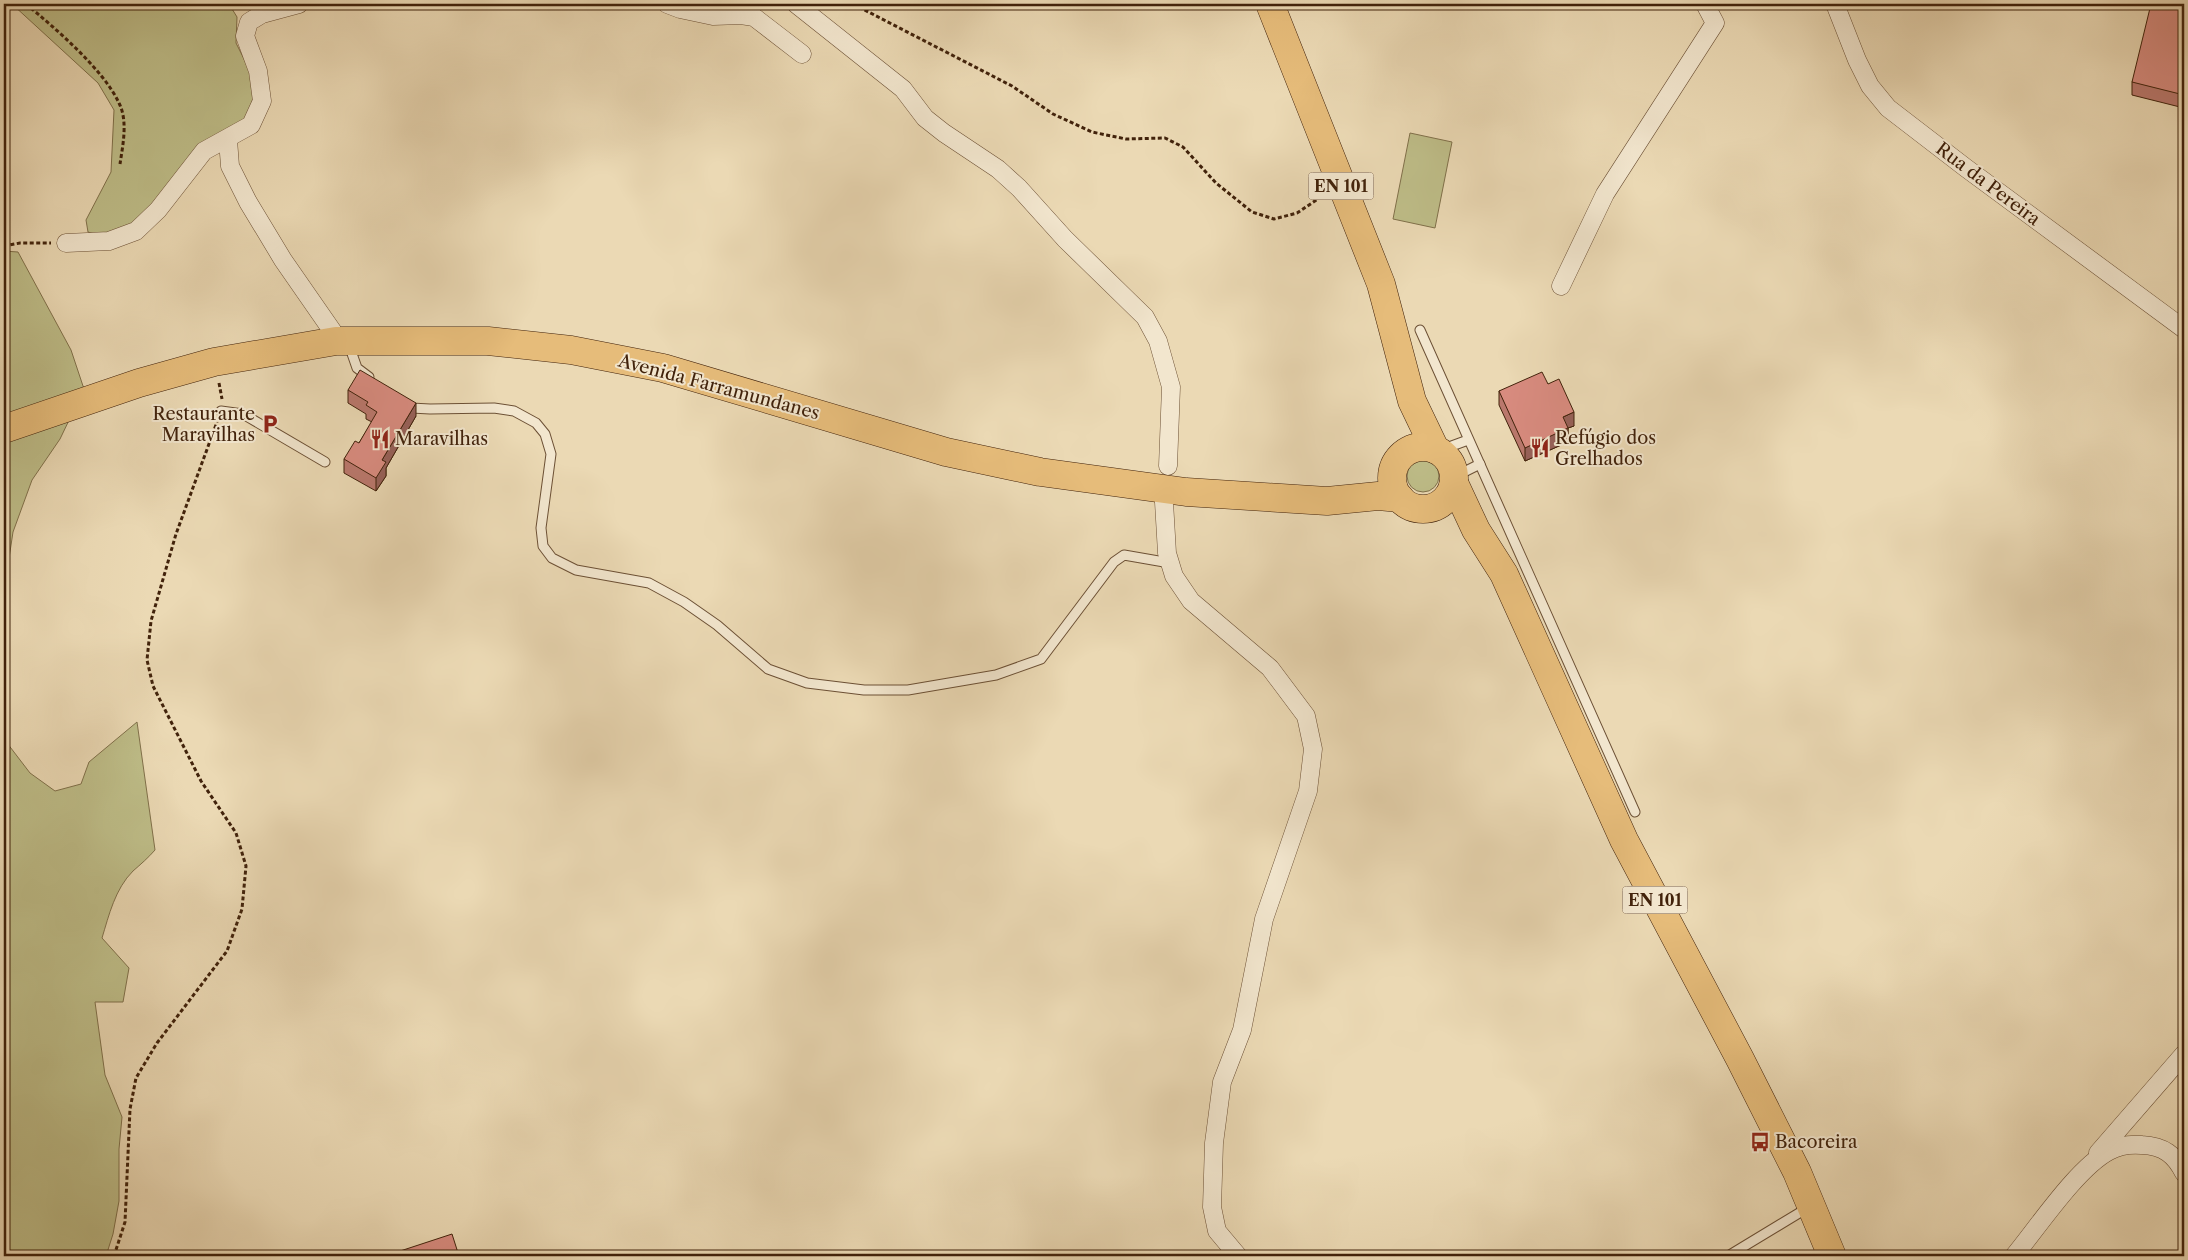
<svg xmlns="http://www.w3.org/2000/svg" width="2188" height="1260" viewBox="0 0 2188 1260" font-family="'Libre Caslon Text',serif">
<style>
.green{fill:#bebd88;stroke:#80704a}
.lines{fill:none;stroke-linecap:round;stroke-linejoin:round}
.lane-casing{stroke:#6c5035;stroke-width:11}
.street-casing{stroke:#6c5035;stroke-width:19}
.primary-casing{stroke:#41220b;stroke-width:29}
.path{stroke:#41220b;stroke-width:3;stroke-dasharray:4 2.5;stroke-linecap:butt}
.lane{stroke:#f2e6ce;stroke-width:9}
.street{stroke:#f2e6ce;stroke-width:18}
.primary{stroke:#e6bc7a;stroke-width:28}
.wall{fill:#ba786d;stroke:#41220b}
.shaded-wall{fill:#976159;stroke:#41220b}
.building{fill:#d88b7f;stroke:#41220b}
.labels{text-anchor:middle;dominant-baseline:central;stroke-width:4;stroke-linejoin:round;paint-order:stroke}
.shield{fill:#f2e6ce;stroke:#765d46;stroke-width:1}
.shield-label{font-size:16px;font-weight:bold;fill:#41220b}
.street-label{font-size:18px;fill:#41220b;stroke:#f2e6ce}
.poi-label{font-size:18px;fill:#41220b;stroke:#f2e6ce;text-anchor:start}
</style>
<rect width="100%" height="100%" fill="#ebd9b4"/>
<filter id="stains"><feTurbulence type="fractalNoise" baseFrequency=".004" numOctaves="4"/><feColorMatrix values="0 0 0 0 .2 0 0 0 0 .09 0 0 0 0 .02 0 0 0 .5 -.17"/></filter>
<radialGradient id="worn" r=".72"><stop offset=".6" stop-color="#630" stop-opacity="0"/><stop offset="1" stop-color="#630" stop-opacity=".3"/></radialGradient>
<g class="green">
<polygon points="12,4 229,4 237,17 236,43 250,71 254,94 249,114 133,228 101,236 88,232 86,220 111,172 114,110 98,83"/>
<polygon points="1410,133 1452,142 1435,228 1393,219"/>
<polygon points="4,251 18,252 71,350 84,389 60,439 32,480 13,532 4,591"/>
<circle cx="1423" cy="476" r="16"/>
<path d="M137,722L155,850C148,858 141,864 133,871C115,889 109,915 102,938L129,968L123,1002H95L105,1075L122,1117L119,1149V1201L113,1234L106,1256H4V739L30,773L55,791L81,784L89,762Z"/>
</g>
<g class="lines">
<defs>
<g id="lane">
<polyline points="1420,330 1635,812"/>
<polyline points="349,345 357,368 369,377"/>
<polyline points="406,404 411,408 430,409 494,408 514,411 536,423 545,434 551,454 541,528 543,546 552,558 576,570 649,583 684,602 717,625 768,669 807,683 864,690 908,690 996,675 1041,659 1114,562 1124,555 1170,563"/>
<polyline points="221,411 243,414 325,462"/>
<polyline points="1438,451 1468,440"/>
<polyline points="1454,477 1480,464"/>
<polyline points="1728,1256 1809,1207"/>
</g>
<g id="street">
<polyline points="667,4 680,9 713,16 741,15 754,17 802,54"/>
<polyline points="796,4 903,89 925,118 944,133 998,169 1019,188 1065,239 1145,317 1158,341 1171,387 1168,466"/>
<polyline points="1835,4 1857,60 1870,86 1888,108 1966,168 2184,329"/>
<polyline points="228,140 230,166 248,202 283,260 333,332 336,341"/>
<polyline points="66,243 109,241 136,231 158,210 204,151 251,125 262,101 258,71 245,36 249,22 262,14 299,4"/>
<polyline points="1561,286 1605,194 1715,23 1705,4"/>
<polyline points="1164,502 1167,553 1174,576 1191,601 1270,668 1306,716 1313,749 1308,791 1264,919 1242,1030 1222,1082 1214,1143 1212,1207 1217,1231 1238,1256"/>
<polyline points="2098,1153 2184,1054"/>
<path d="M2014,1256C2038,1227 2077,1168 2109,1151C2120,1145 2131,1144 2142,1145C2164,1146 2175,1155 2184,1173"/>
</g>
<g id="primary">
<polyline points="1270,4 1381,284 1412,401 1435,449"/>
<polyline points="4,429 139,383 214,362 336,341 488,341 571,350 663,368 946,452 1040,472 1186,492 1327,501 1378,496 1400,498"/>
<circle cx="1423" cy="478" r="31"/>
<polyline points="1454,483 1476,530 1504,574 1624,840 1740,1059 1797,1172 1832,1256"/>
</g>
</defs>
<use href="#lane" class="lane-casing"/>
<use href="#street" class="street-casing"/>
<use href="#primary" class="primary-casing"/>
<g class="path">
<path d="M26,4C55,28 103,69 119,103C128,121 123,144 120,164"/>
<polyline points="236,4 243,8"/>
<polyline points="853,4 1012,86 1053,114 1092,132 1126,139 1165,138 1183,147 1216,183 1252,212 1274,219 1297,213 1324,195"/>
<polyline points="4,246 20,243 51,243"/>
<polyline points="219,383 222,399"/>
<polyline points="114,1256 125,1222 130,1109 136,1078 157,1043 227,951 242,909 246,866 236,833 201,781 153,686 147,660 151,621 176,534 217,422"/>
</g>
<use href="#lane" class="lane"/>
<use href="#street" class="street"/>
<use href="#primary" class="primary"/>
</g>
<g class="wall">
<polygon points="2184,4 2184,108 2132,95 2132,82"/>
<polygon points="1548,384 1574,426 1568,428 1568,442 1525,461 1499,405 1499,391"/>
<polygon points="348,390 416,416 386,468 386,476 376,491 344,473 344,459 359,443 372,422 366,419 366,414 348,403"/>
</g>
<g class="shaded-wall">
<polygon points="416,403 416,416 386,468 386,476 376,491 376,478 382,460"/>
<polygon points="1574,412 1574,426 1568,428 1568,442 1525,461 1525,448 1563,417"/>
</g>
<g class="building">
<polygon points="2151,4 2184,4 2184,95 2132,82"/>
<polygon points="360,370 416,403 382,460 386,462 376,478 344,459 355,441 359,443 377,412 366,405 368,402 348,390"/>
<polygon points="1542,372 1548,384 1559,379 1574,412 1563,417 1568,428 1525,448 1499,391"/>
<polygon points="452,1234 459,1256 385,1256"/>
</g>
<defs>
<symbol id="parking-bare" viewBox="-9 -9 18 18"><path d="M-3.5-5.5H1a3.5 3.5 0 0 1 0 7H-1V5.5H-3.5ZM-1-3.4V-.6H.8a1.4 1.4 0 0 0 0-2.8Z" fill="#8f2418" stroke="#f2e6ce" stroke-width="2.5" paint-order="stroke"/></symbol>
<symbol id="restaurant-bare" viewBox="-9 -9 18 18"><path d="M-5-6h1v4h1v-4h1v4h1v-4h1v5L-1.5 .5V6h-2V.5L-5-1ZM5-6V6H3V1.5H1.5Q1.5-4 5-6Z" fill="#8f2418" stroke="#f2e6ce" stroke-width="2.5" paint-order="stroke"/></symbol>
<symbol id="bus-bare" viewBox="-9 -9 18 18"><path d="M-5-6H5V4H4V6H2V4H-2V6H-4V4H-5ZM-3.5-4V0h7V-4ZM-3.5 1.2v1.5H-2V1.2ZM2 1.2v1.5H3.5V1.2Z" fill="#8f2418" stroke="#f2e6ce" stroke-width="2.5" paint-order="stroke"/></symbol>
</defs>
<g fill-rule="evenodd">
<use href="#parking-bare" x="256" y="410" width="28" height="28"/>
<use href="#restaurant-bare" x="366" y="425" width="28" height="28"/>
<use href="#restaurant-bare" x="1526" y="434" width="28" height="28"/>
<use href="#bus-bare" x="1746" y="1128" width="28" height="28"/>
</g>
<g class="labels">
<g class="shield">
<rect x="1308.5" y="172.5" width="65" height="27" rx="4"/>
<rect x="1622.5" y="886.5" width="65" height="27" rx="4"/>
</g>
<g class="shield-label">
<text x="1341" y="186">EN 101</text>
<text x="1655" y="900">EN 101</text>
</g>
<g class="street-label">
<text transform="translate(1988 184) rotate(37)">Rua da Pereira</text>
<text transform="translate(719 387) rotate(15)">Avenida Farramundanes</text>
</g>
<g class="poi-label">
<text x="255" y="414" text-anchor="end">Restaurante<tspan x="255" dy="21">Maravilhas</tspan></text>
<text x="1555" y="438">Refúgio dos<tspan x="1555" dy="21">Grelhados</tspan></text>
<text x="395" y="439">Maravilhas</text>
<text x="1775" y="1142">Bacoreira</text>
</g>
</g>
<rect width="2188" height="1260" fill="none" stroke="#ebd9b4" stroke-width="20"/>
<rect x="5" y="5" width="2178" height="1250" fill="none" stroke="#41220b" stroke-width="2.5"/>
<rect x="10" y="10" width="2168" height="1240" fill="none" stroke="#41220b"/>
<rect width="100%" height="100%" filter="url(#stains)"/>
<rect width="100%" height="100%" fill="url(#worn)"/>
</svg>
